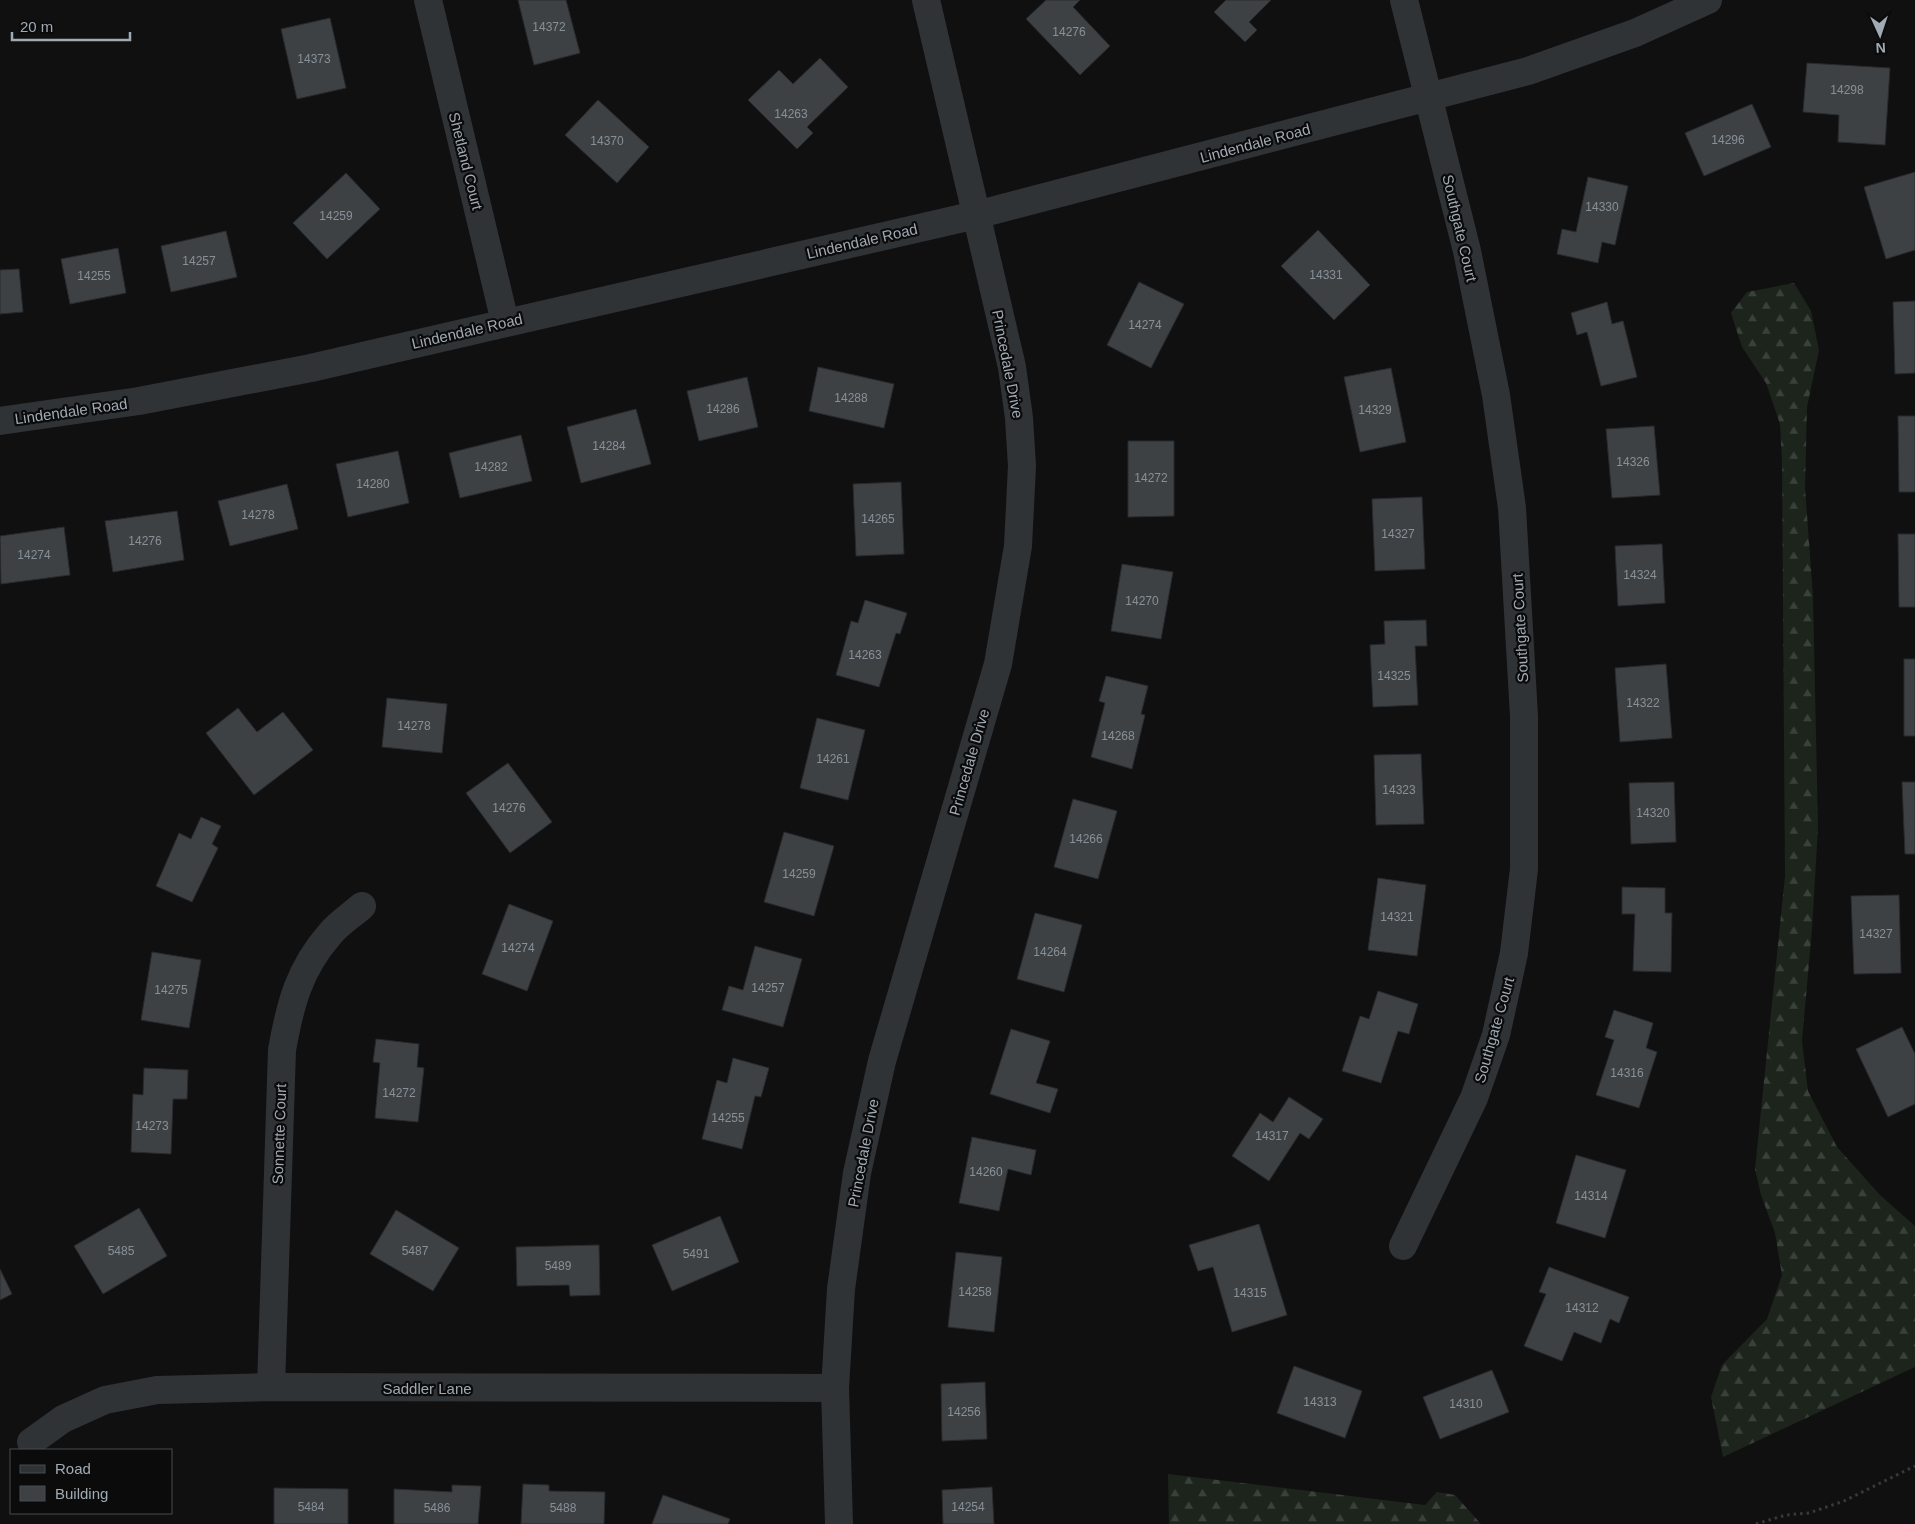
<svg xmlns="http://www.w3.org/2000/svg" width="1915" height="1524" viewBox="0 0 1915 1524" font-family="Helvetica,sans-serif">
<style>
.forest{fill:url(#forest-firs)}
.building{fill:#3e4144;stroke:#292a2d}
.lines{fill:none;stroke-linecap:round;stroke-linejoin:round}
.path{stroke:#363a3e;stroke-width:3;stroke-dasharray:2.5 4;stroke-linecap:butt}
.minor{stroke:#303336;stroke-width:28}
.labels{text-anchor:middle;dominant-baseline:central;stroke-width:4.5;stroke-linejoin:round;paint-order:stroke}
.number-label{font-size:12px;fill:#879097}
.street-label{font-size:15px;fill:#9faab3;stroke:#0b0b0c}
</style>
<defs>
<pattern id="forest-firs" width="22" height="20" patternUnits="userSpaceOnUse" patternTransform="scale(1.25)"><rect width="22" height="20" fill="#1c241c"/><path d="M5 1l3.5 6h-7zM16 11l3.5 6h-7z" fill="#3a413b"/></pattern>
</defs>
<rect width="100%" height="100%" fill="#101011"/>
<g class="forest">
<polygon points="1794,283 1811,311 1819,350 1807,407 1805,488 1813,596 1818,828 1812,929 1802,1041 1808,1091 1837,1147 1880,1195 1915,1226 1915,1367 1723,1457 1711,1397 1722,1365 1767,1319 1782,1275 1775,1233 1761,1195 1755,1169 1785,876 1782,462 1780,424 1766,383 1742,347 1731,313 1747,292"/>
<polygon points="1168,1474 1425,1505 1437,1492 1455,1495 1481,1524 1169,1524"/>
</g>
<g class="building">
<polygon points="518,0 566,0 580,53 534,65"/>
<polygon points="1046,0 1080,0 1073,7 1110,46 1080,75 1026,19"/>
<polygon points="1226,0 1271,0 1249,22 1257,30 1245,42 1214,12"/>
<polygon points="330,18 346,88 297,99 281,29"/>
<polygon points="820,58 848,87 807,127 813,133 797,149 748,100 779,70 793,84"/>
<polygon points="1807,63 1890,68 1885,145 1838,142 1839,115 1803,112"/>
<polygon points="598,100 649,147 617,183 565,135"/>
<polygon points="1752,104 1771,147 1704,176 1685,133"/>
<polygon points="1915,172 1915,250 1886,259 1864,187"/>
<polygon points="346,173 380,209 327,259 293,223"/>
<polygon points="1588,177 1628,186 1615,245 1602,242 1598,263 1557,254 1562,229 1576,232"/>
<polygon points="1318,230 1370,285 1334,320 1281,266"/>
<polygon points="226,231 237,277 171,292 161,246"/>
<polygon points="118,248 126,293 70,304 61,259"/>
<polygon points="19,269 23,312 0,314 0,270"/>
<polygon points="1139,282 1184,304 1151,368 1107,345"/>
<polygon points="1915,301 1915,373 1895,374 1893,302"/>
<polygon points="1607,302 1612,324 1623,321 1637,377 1601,386 1587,332 1577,335 1571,313"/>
<polygon points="818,367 894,384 884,428 809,411"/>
<polygon points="1391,368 1406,442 1360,452 1344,377"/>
<polygon points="747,377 758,427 699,441 687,391"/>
<polygon points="636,409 651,464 581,483 567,427"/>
<polygon points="1898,416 1915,416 1915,492 1899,492"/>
<polygon points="1654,426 1660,495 1612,498 1606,429"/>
<polygon points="521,435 532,481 460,498 449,453"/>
<polygon points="1128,441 1174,441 1174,516 1128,517"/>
<polygon points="398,451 409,503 348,517 336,464"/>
<polygon points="901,482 904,554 856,556 853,484"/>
<polygon points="287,484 298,529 230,546 218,501"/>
<polygon points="1422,497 1425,569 1375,571 1372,499"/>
<polygon points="177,511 184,560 113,572 105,521"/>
<polygon points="64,527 70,575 1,584 0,536"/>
<polygon points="1898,534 1915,534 1915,607 1899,607"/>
<polygon points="1662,544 1665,603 1618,606 1615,546"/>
<polygon points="1122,564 1173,572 1161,639 1111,631"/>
<polygon points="865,600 907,613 900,634 896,633 879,687 836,675 851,621 858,623"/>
<polygon points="1426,620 1427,646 1415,646 1418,705 1373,707 1370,645 1385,644 1384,621"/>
<rect x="1904" y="659" width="11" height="77"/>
<polygon points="1666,664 1672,738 1620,742 1615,668"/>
<polygon points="1106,676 1148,686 1141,714 1145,715 1132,769 1091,757 1105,703 1099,701"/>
<polygon points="387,698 447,704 442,753 382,747"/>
<polygon points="238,708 257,732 283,712 313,750 254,795 206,733"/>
<polygon points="817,718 865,730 848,800 800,788"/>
<polygon points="1421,754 1424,824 1376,825 1374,755"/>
<polygon points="508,763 552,822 510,853 466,793"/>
<polygon points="1674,782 1676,842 1631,844 1629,783"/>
<polygon points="1902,782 1915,782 1915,854 1905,854"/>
<polygon points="1073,799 1117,811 1098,879 1054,867"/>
<polygon points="201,817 221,826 212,844 218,848 192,902 156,886 179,833 191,839"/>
<polygon points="784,832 834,846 814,916 764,902"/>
<polygon points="1378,878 1426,885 1417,956 1368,950"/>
<polygon points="1622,887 1665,888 1665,913 1672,913 1671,972 1633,971 1635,914 1622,914"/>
<polygon points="1899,895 1901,973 1854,974 1851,896"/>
<polygon points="509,904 553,921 527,991 482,974"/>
<polygon points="1035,913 1082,925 1064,992 1017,979"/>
<polygon points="755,946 802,959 783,1027 722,1010 729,986 743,990"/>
<polygon points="152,952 201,960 189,1028 141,1020"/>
<polygon points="1378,991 1418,1004 1409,1034 1398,1031 1381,1083 1342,1071 1360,1016 1369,1019"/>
<polygon points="1614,1010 1653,1023 1646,1048 1657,1052 1639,1108 1596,1095 1614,1040 1605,1037"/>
<polygon points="1902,1027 1915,1054 1915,1104 1888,1117 1856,1049"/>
<polygon points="1011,1029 1050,1041 1036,1083 1058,1089 1050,1113 990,1094"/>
<polygon points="376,1039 419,1044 417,1067 424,1068 418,1122 375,1118 380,1063 373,1062"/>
<polygon points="733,1058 769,1068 761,1097 755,1096 742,1149 702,1139 717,1080 727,1083"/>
<polygon points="144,1068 188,1070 187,1099 173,1099 171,1154 131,1152 133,1094 143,1095"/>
<polygon points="1289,1097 1323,1119 1309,1139 1300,1133 1269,1181 1232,1156 1260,1113 1273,1122"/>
<polygon points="972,1137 1036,1150 1031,1175 1008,1169 999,1211 959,1203"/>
<polygon points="1576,1155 1626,1170 1605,1238 1556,1223"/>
<polygon points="139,1208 167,1256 103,1294 74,1246"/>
<polygon points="396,1210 459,1248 433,1291 370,1254"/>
<polygon points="720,1216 739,1262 672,1291 652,1245"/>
<polygon points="1259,1224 1287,1315 1232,1332 1213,1267 1198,1271 1189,1245"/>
<polygon points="599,1245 600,1295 570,1296 569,1285 517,1286 516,1247"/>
<polygon points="956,1252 1002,1257 994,1332 948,1327"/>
<polygon points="1549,1267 1629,1297 1619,1323 1610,1319 1601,1343 1574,1332 1562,1361 1524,1346 1546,1294 1539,1292"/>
<polygon points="0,1269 12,1294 0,1300"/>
<polygon points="1294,1366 1362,1391 1345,1438 1277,1413"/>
<polygon points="1492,1370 1509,1412 1440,1439 1423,1397"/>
<polygon points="985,1382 987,1439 942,1441 941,1384"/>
<polygon points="523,1484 549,1485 549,1491 605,1492 604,1524 521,1524"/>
<polygon points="452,1485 481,1486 478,1524 394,1524 394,1489 452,1492"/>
<polygon points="992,1487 994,1524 943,1524 942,1490"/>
<polygon points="274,1488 348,1489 348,1524 274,1524"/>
<polygon points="663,1495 730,1519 728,1524 652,1524"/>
</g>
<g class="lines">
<polyline class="path" points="1756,1524 1786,1515 1809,1513 1844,1501 1915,1466"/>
<g class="minor">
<polyline points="428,0 505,322"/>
<polyline points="0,421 139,401 311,368 976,215 1528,71 1635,33 1708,0"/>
<polyline points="1403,1246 1474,1098 1496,1035 1514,953 1524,869 1524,716 1512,508 1496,395 1467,251 1404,0"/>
<path d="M271,1387L282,1050C290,1005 299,969 330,934C339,923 352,915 362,906"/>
<polyline points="31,1442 63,1419 105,1400 157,1390 271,1387 835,1388"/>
<polyline points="839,1524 835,1388 841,1289 857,1173 882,1061 998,664 1018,546 1022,466 1019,418 1012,367 926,0"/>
</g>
</g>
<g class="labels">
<g class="number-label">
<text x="549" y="27">14372</text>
<text x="1069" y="32">14276</text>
<text x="314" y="59">14373</text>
<text x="1847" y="90">14298</text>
<text x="791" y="114">14263</text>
<text x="1728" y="140">14296</text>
<text x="607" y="141">14370</text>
<text x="1602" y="207">14330</text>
<text x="336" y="216">14259</text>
<text x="199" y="261">14257</text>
<text x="1326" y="275">14331</text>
<text x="94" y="276">14255</text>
<text x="1145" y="325">14274</text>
<text x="851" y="398">14288</text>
<text x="723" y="409">14286</text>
<text x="1375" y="410">14329</text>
<text x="609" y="446">14284</text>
<text x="1633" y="462">14326</text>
<text x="491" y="467">14282</text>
<text x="1151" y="478">14272</text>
<text x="373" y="484">14280</text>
<text x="258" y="515">14278</text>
<text x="878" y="519">14265</text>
<text x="1398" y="534">14327</text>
<text x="145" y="541">14276</text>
<text x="34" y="555">14274</text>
<text x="1640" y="575">14324</text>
<text x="1142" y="601">14270</text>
<text x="865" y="655">14263</text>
<text x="1394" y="676">14325</text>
<text x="1643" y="703">14322</text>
<text x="414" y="726">14278</text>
<text x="1118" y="736">14268</text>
<text x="833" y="759">14261</text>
<text x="1399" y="790">14323</text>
<text x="509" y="808">14276</text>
<text x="1653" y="813">14320</text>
<text x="1086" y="839">14266</text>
<text x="799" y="874">14259</text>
<text x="1397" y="917">14321</text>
<text x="1876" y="934">14327</text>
<text x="518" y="948">14274</text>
<text x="1050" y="952">14264</text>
<text x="768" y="988">14257</text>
<text x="171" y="990">14275</text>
<text x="1627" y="1073">14316</text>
<text x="399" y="1093">14272</text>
<text x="728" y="1118">14255</text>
<text x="152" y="1126">14273</text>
<text x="1272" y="1136">14317</text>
<text x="986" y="1172">14260</text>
<text x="1591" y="1196">14314</text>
<text x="121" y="1251">5485</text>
<text x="415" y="1251">5487</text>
<text x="696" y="1254">5491</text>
<text x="558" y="1266">5489</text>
<text x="975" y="1292">14258</text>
<text x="1250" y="1293">14315</text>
<text x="1582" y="1308">14312</text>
<text x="1320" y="1402">14313</text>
<text x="1466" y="1404">14310</text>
<text x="964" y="1412">14256</text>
<text x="311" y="1507">5484</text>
<text x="968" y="1507">14254</text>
<text x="437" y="1508">5486</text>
<text x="563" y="1508">5488</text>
</g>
<g class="street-label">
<text transform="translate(1255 143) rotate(-15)">Lindendale Road</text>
<text transform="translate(466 161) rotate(76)">Shetland Court</text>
<text transform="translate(1460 228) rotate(77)">Southgate Court</text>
<text transform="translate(862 241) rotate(-13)">Lindendale Road</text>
<text transform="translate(467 331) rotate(-13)">Lindendale Road</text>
<text transform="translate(1008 364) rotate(79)">Princedale Drive</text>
<text transform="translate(71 411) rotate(-8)">Lindendale Road</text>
<text transform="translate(1520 628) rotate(-93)">Southgate Court</text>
<text transform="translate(969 762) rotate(-74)">Princedale Drive</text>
<text transform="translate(1494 1030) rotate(-74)">Southgate Court</text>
<text transform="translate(279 1134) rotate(-88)">Sonnette Court</text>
<text transform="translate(863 1153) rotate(-79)">Princedale Drive</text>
<text x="427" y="1388">Saddler Lane</text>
</g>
</g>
<rect x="10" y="1449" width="162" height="65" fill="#0b0b0c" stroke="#464b4f"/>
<rect x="20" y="1465" width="25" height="8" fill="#303336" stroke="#464b4f"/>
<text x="55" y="1474" font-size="15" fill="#9faab3">Road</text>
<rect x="20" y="1486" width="25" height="15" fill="#3e4144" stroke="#464b4f"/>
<text x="55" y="1499" font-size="15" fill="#9faab3">Building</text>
<g transform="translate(1880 35) rotate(177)" stroke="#0b0b0c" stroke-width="4" paint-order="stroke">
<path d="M0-4L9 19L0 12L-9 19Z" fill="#9faab3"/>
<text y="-8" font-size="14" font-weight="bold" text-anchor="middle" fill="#9faab3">N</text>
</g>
<path d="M12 32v8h118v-8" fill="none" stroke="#9faab3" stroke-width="2.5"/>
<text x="20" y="32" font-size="15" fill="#9faab3" stroke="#0b0b0c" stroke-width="4" paint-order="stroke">20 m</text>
</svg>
